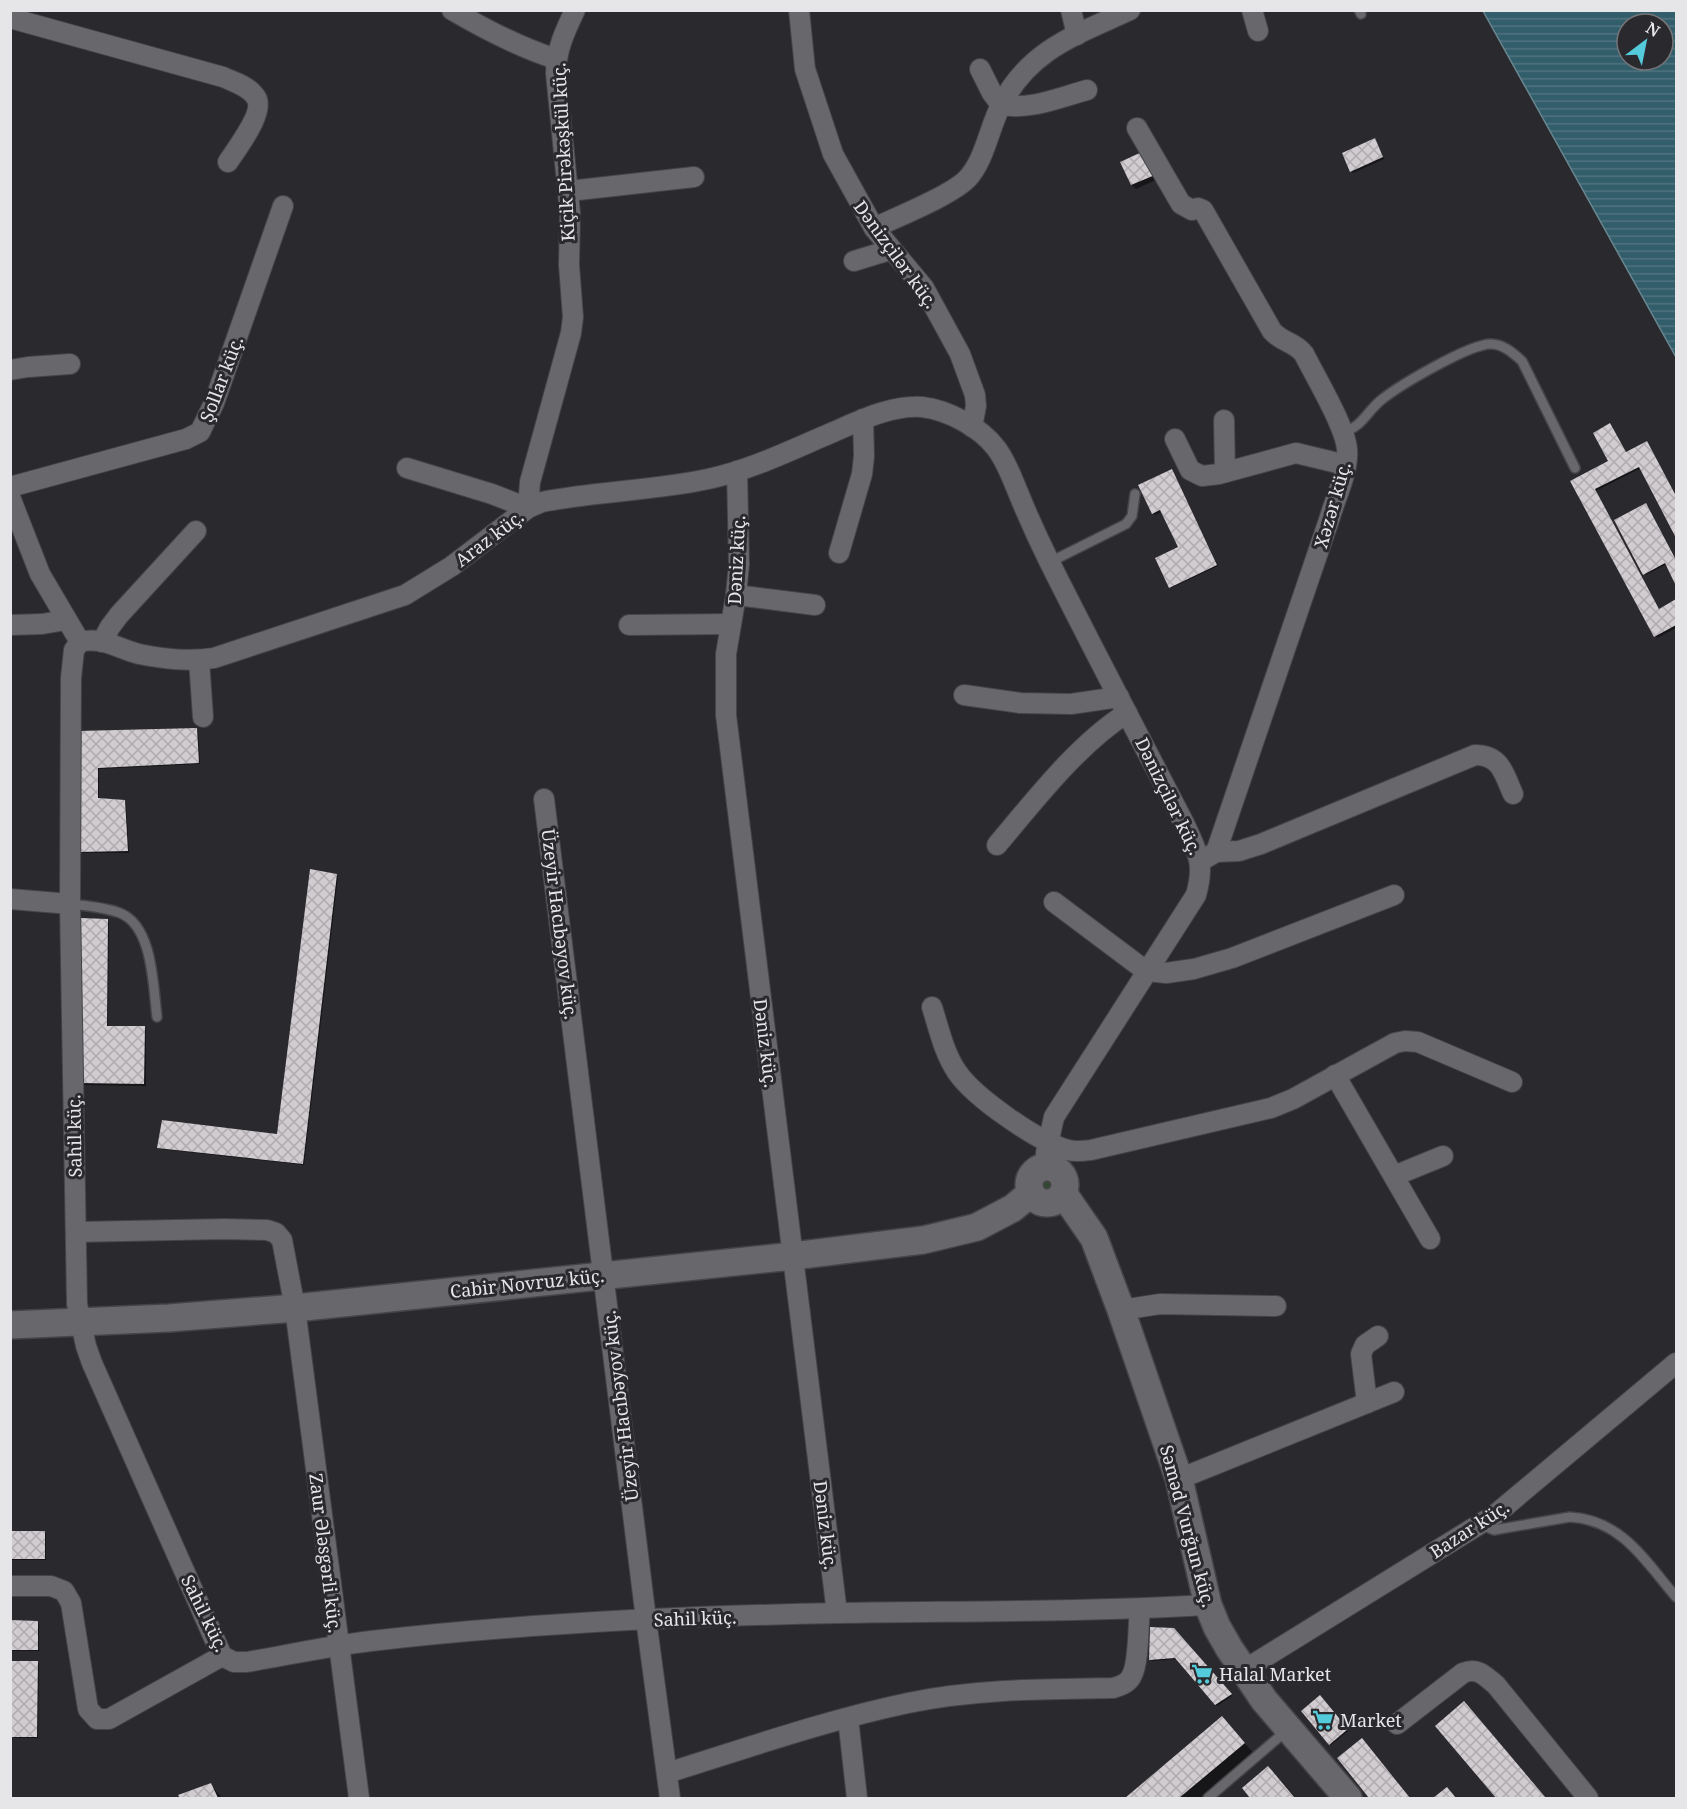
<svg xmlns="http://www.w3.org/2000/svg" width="1687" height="1809" viewBox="0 0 1687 1809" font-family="'Noto Serif',serif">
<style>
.green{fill:#324930}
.water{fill:url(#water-rules);stroke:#688690;stroke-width:1.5;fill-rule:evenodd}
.shadow{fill:#0007}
.building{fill:url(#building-cross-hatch)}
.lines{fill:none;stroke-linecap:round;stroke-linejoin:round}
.lane-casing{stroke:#454548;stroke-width:12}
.street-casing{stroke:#454548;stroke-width:22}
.secondary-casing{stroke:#454548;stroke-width:30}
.lane{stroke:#68676c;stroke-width:9}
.street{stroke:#68676c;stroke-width:20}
.secondary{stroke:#68676c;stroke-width:27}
.labels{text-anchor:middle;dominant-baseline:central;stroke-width:6;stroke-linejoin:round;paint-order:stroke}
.street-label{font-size:18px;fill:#e6e6e8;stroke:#2a292d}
.poi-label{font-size:18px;fill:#e6e6e8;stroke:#2a292d;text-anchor:start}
</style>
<defs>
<pattern id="water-rules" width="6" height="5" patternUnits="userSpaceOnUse" patternTransform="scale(1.5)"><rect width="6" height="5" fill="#325d6a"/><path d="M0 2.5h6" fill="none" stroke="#50747f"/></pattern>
<pattern id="building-cross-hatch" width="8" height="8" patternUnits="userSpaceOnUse" patternTransform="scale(1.5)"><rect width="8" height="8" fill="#d1cccf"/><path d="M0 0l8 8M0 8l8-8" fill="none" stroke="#aeaaad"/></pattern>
</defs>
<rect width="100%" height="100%" fill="#2a292d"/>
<circle class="green" cx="1048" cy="1185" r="9"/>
<path class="water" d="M1483,11H1676V357ZM1627,24H1663V60H1627Z"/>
<g class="shadow">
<polygon points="1376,142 1384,159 1353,173 1351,171"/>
<polygon points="1143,153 1158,179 1136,189 1132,185 1122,163"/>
<polygon points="1648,444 1676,497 1676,535 1641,468 1596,491 1659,610 1676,601 1676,628 1657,638 1572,482"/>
<polygon points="1173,473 1218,566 1171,588 1170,587 1180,548 1163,511 1155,515 1153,513"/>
<polygon points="1648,506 1676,561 1676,582 1667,564 1646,575 1645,574"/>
<polygon points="196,729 198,731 200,764 99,769 99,800 124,801 126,803 129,853 83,853 81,851 79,733"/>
<polygon points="336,876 338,877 304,1165 160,1149 158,1147 278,1136"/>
<polygon points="107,920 109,922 108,1028 144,1028 146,1030 146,1086 81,1085"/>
<polygon points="10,1532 44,1532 46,1534 46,1560 10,1560"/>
<polygon points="10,1622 38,1622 39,1624 39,1651 10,1651"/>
<polygon points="1173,1629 1232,1696 1217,1706 1178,1659 1152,1661 1151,1660"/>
<polygon points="37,1662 39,1664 38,1738 15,1738 13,1737"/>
<polygon points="1319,1697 1348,1731 1331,1745 1303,1711"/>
<polygon points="1464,1703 1478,1718 1546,1798 1498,1798 1437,1726"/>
<polygon points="1222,1718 1258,1758 1210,1798 1127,1798"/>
<polygon points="1361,1740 1408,1798 1371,1798 1339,1758"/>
<polygon points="1268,1768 1282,1782 1296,1798 1252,1798 1244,1789"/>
<polygon points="211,1785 222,1798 181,1798 180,1796"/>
</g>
<g class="building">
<polygon points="1375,138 1383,157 1350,172 1342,153"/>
<polygon points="1144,151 1155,175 1131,185 1120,162"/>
<polygon points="1610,423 1626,452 1647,441 1676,496 1676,538 1639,467 1595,489 1659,609 1676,599 1676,625 1654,637 1570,481 1608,461 1593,433"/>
<polygon points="1172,469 1217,565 1169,588 1155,558 1178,547 1160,510 1152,514 1138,485"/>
<polygon points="1646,503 1676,560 1676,586 1665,563 1643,575 1614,520"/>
<polygon points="197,728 199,763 98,768 98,798 125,800 128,851 79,852 77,731"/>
<polygon points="310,869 337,874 303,1164 157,1148 162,1120 277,1134"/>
<polygon points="80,918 108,919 107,1026 145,1026 144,1084 78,1083"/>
<rect x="10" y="1531" width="35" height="28"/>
<polygon points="10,1620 38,1621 38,1650 10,1650"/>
<polygon points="1150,1627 1174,1628 1232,1694 1215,1705 1175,1658 1149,1660"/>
<polygon points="12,1661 38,1661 37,1737 11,1737"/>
<polygon points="1320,1695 1348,1729 1329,1745 1301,1711"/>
<polygon points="1464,1701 1546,1798 1496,1798 1435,1726"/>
<polygon points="1222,1716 1245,1743 1179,1798 1125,1798"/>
<polygon points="1362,1738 1410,1798 1369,1798 1337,1758"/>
<polygon points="1268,1766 1295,1798 1250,1798 1242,1788"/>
<polygon points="211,1783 218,1798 180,1798 178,1795"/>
<polygon points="1447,1787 1456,1798 1433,1798"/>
</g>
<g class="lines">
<defs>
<g id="lane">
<polyline points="1359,10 1361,14"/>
<path d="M1342,433C1364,425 1365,414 1380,401C1398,386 1469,344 1491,344C1503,344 1513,353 1522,361L1575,468"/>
<polyline points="1050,562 1126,524 1132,516 1135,494"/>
<path d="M70,904C86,906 104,907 120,913C153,926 153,986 157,1017"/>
<path d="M1480,1524L1494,1530L1570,1517C1622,1520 1645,1561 1676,1597"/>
<polyline points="1208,1798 1286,1731"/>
</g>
<g id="street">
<path d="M452,10C486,30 519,47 556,59"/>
<polyline points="799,10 805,69 833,154 874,228 924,288 960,354 975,395 976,406 972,427"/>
<polyline points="1071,10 1077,35"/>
<polyline points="1252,10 1258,31"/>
<path d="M10,18L223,77C234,82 248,86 255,96C267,110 237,148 228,162"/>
<path d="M980,69L992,93L1001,105C1031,110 1058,98 1087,90"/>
<path d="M1137,128L1181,204L1192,210L1198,208L1203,210L1272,331C1284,344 1294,341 1304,354C1315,376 1345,426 1347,449C1349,471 1336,496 1330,517L1216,852L1201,861"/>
<polyline points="569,191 694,177"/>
<path d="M874,228C897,217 950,196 967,179C985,160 989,128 1001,105C1030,49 1076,35 1130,10"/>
<polyline points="854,261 890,250"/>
<polyline points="10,370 28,367 70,364"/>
<polyline points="1224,420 1225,472"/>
<polyline points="1175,439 1190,470 1202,476 1219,474 1296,453 1346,465"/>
<path d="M407,468L492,494L528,508L530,482L571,333L573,317L569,265L570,213L556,73C556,50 565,31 575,10"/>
<polyline points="737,471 739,564 736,595 726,654 726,715 837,1613"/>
<polyline points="10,487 186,439 200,432 214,403 283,206"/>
<polyline points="10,497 40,574 80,642"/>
<polyline points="839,553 862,474 864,456 863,419"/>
<polyline points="736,595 815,605"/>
<polyline points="10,625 42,624 66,620"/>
<polyline points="629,625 731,624"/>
<path d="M80,642L74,650L71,678L70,904L77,1304L86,1346L92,1363L222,1656L234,1662H247C288,1655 329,1646 371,1641C526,1623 684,1616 840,1613C963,1611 1086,1612 1208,1605"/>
<path d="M80,642C101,636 119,649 139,654C165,659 188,662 214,658L405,595L452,566L528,508L542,502C596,491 653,491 708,479C751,470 791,450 831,433C859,421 890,405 922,407C948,410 980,427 996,448C1007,462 1013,481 1020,497C1029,519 1039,541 1050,563C1094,651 1140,738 1185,825C1198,854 1205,863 1196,895L1054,1117L1046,1153L1048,1167"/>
<polyline points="102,642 110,627 119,615 196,531"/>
<polyline points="199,660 203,717"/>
<polyline points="964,695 1020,703 1071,704 1119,697"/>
<polyline points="544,799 646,1619 670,1798"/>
<path d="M997,845C1035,800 1078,744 1127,713"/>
<path d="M1216,852L1239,851L1261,844L1475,755C1501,755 1504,774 1513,794"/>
<polyline points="10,899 70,904"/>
<polyline points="1054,902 1138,965 1148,971 1166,973 1194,969 1232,958 1394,895"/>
<path d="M932,1007C939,1029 944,1053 957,1072C974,1097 1038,1142 1068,1150C1076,1152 1083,1151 1091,1150L1271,1108L1293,1099L1395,1043L1405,1041L1418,1042L1512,1082"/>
<polyline points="1335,1075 1430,1239"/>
<polyline points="1394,1176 1443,1156"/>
<polyline points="76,1232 225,1229 267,1230 276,1233 282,1240 295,1308 359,1798"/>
<polyline points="1121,1310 1160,1304 1276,1306"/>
<polyline points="1367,1403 1361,1354 1365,1345 1378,1336"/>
<polyline points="1179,1479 1394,1392"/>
<polyline points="10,1586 51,1586 64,1591 71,1603 88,1709 97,1719 109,1719 222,1656"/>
<polyline points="1244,1670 1496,1514 1676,1363"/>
<polyline points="848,1718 857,1798"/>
<path d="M1397,1724L1463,1673C1478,1667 1485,1676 1496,1685L1588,1798"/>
<path d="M667,1773C747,1748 827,1720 908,1703C976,1689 1045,1689 1113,1688C1121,1686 1129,1683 1132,1675C1139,1662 1138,1625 1140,1609"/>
</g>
<g id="secondary">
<circle cx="1047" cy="1185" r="18"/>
<polyline points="1063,1193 1094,1238 1121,1310 1179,1479 1208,1605 1217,1627 1229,1648 1264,1700 1348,1798"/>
<polyline points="10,1325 169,1318 295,1308 793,1256 923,1240 977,1227 1013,1208 1031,1193"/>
</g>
</defs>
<use href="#lane" class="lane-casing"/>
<use href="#street" class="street-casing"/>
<use href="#secondary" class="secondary-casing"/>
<use href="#lane" class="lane"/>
<use href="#street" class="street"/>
<use href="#secondary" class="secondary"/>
</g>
<defs>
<symbol id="supermarket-bare" viewBox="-9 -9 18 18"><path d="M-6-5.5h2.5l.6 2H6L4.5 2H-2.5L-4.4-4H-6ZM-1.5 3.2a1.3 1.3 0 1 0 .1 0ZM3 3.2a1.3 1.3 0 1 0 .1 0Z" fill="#53cbdb" stroke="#2a292d" stroke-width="2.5" paint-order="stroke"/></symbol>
</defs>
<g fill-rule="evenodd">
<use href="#supermarket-bare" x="1187" y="1659" width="30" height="30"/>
<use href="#supermarket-bare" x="1308" y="1705" width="30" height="30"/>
</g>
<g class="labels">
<g class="street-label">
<text transform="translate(563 152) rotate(-93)">Kiçik Pirəkəşkül küç.</text>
<text transform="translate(896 254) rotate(54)">Dənizçilər küç.</text>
<text transform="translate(221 379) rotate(-69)">Şollar küç.</text>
<text transform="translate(1332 505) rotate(-74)">Xəzər küç.</text>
<text transform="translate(489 538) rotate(-37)">Araz küç.</text>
<text transform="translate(736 560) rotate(-87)">Dәniz küç.</text>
<text transform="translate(1169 796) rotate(64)">Dәnizçilәr küç.</text>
<text transform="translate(560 924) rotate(83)">Üzeyir Hacıbəyov küç.</text>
<text transform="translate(766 1043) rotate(83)">Dәniz küç.</text>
<text transform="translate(74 1136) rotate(-91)">Sahil küç.</text>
<text transform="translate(527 1283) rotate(-6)">Cabir Novruz küç.</text>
<text transform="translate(620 1406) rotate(-97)">Üzeyir Hacıbəyov küç.</text>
<text transform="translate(826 1525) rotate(83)">Dәniz küç.</text>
<text transform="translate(1188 1526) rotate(75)">Səməd Vurğun küç.</text>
<text transform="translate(1469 1529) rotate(-33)">Bazar küç.</text>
<text transform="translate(326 1553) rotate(83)">Zaur Ələsgərli küç.</text>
<text transform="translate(205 1613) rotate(64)">Sahil küç.</text>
<text transform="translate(695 1618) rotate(-2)">Sahil küç.</text>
</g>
<g class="poi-label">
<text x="1219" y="1674">Halal Market</text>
<text x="1340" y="1720">Market</text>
</g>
</g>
<rect width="1687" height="1809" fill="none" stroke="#e6e6e8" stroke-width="24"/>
<g transform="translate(1645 42) rotate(32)"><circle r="28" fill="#2a292d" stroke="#757578" stroke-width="1.5"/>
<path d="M0-4.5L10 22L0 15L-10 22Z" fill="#53cbdb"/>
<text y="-9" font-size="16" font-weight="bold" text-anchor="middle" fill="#e6e6e8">N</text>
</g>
</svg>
